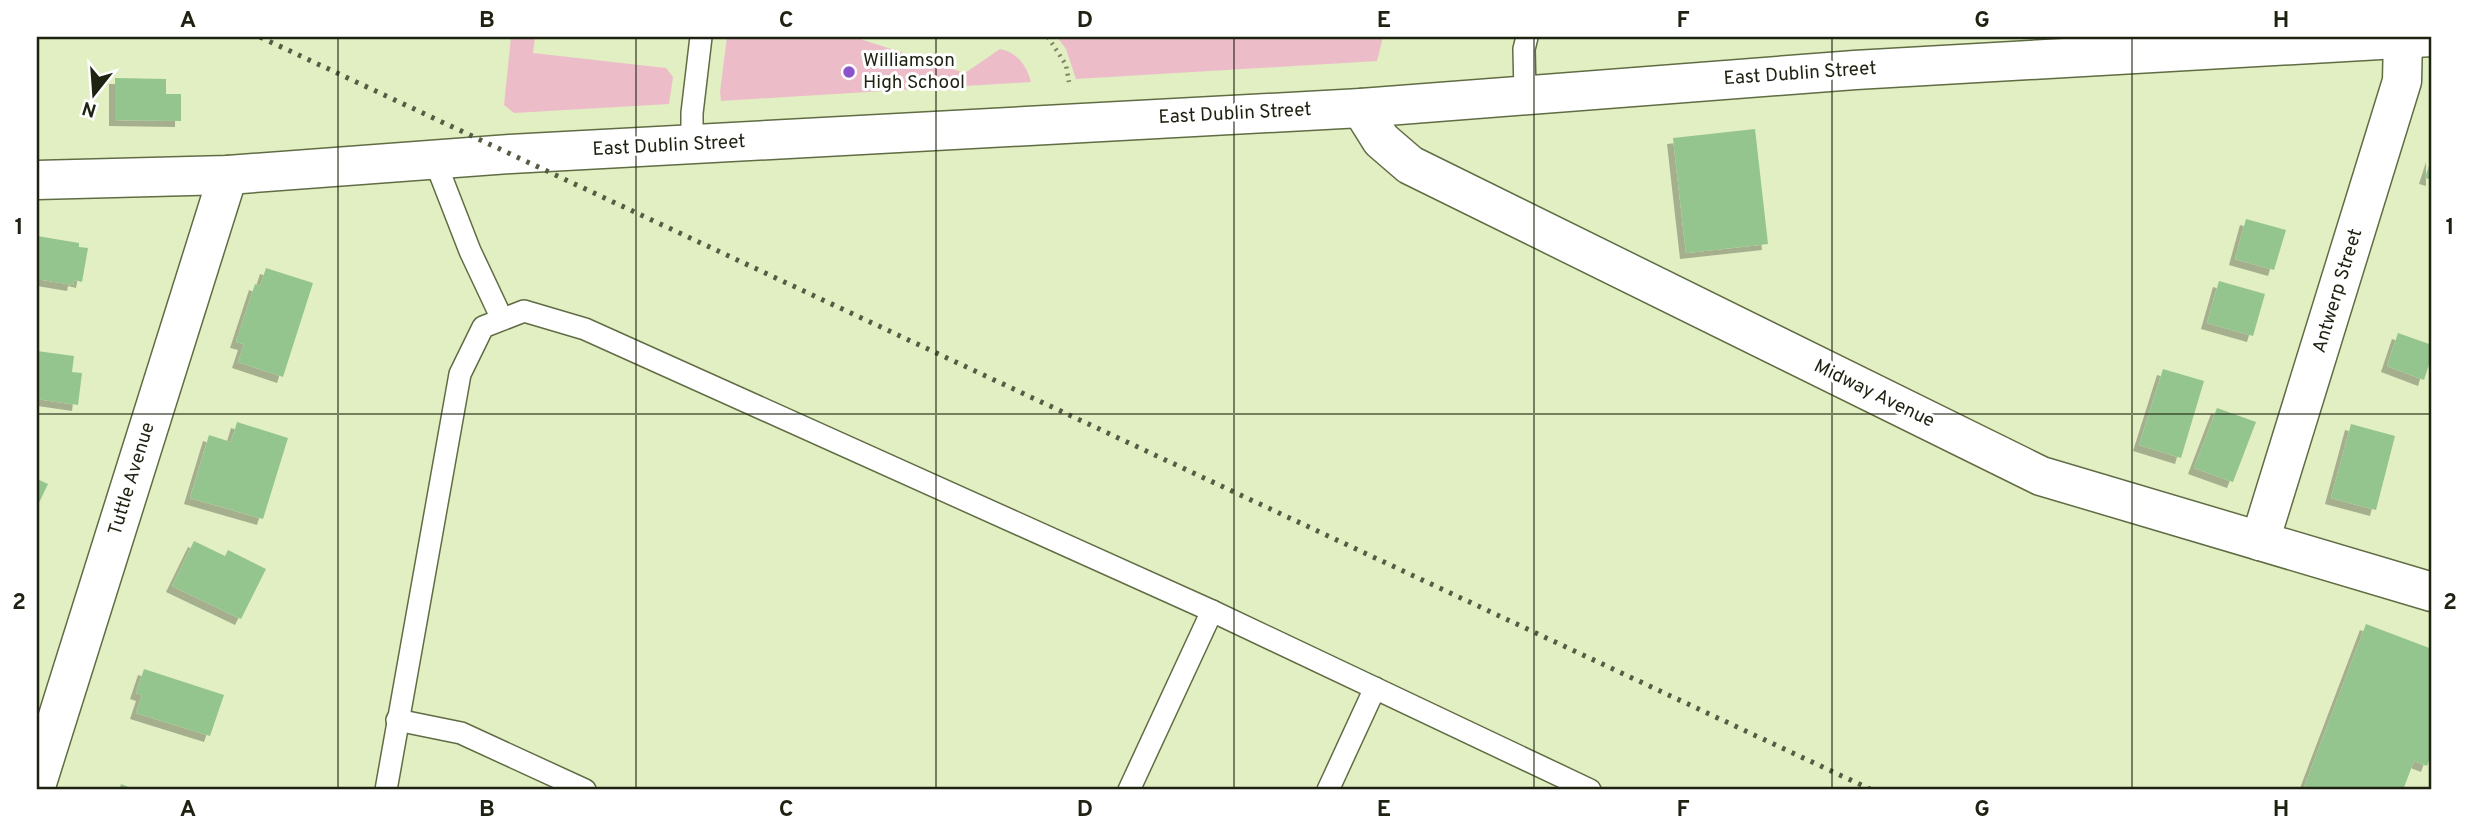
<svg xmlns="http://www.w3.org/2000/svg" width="2469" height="827" viewBox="0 0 2469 827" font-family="Overpass,sans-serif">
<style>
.green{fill:#ecbdc9}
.building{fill:#95c58f;filter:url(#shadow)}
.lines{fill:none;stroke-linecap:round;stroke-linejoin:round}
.lane-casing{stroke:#606c44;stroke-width:24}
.street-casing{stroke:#606c44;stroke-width:41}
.path{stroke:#7d8667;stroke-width:4.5;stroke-dasharray:2 5;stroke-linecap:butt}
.lane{stroke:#fff;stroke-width:21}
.street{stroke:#fff;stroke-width:38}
.rail{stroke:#555c43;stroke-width:5;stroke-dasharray:3.5 7;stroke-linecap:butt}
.grid{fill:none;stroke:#1d2211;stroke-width:2;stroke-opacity:0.55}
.poi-dot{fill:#8a53ca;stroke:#fff;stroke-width:2.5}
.labels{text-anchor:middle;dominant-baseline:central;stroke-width:6;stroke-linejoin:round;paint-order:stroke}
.poi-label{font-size:19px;fill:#1d2211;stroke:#fff;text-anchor:start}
.street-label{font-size:19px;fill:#1d2211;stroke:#fff}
.neatline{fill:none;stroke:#1d2211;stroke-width:2.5}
.grid-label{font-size:23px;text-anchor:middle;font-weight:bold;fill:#1d2211}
</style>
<defs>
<filter id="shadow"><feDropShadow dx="-6" dy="6" stdDeviation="0" flood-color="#0004"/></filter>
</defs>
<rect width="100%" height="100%" fill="#e1efc2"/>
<g class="green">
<polygon points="511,37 535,37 533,53 666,68 673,77 669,104 514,113 504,105"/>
<path d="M727,37H854L965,73L1000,49C1017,52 1027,66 1031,82L721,101L720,92Z"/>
<polygon points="1057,37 1383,37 1377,61 1076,79 1066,49"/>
</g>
<g class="building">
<polygon points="115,78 166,79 166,94 181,94 181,121 115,120"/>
<polygon points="1755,129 1768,244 1686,253 1673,138"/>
<polygon points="2432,156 2432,180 2425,178"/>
<polygon points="2246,219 2286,230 2274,270 2235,259"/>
<polygon points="37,236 79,243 79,247 88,248 82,282 74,280 73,285 37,279"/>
<polygon points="266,268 313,283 283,377 238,362 244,344 236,342 255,284 260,286"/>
<polygon points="2219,281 2265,294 2253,336 2207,323"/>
<polygon points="2398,333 2432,345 2432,355 2424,380 2387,366"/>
<polygon points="37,351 74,356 72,372 82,373 78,405 37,399"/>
<polygon points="2163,369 2204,381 2181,458 2139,445"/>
<polygon points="2217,408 2256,422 2233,482 2194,468"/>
<polygon points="237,422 288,438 263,519 190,498 209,435 231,442"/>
<polygon points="2351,424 2395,436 2376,510 2331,498"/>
<polygon points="37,479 48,484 37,507"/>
<polygon points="194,541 225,556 228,550 266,569 241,619 172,586"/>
<polygon points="2366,624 2432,649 2432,752 2427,766 2414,761 2403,790 2303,790"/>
<polygon points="144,669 224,695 210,736 136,713 142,695 136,693"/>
<polygon points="121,784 136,790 119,790"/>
</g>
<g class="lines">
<defs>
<g id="lane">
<polyline points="1525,94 1524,49 1527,37"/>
<polyline points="692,145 692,113 701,37"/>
<polyline points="435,161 470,251 502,319"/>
<polyline points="397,720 461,733 585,790"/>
<polyline points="386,790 460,374 483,327 524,311 585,329 1212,611 1590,790"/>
<polyline points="1129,790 1212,611"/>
<polyline points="1328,790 1375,688"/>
</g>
<g id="street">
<polyline points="1361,108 1381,140 1410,165 2041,476 2432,592"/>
<polyline points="37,180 228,175 510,154 1361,108 1855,70 2432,37"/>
<polyline points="2260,541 2402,81 2403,39"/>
<polyline points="37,783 228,175"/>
</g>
</defs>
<use href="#lane" class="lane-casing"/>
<use href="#street" class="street-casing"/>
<polyline class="path" points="1048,37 1066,65 1069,82"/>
<use href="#lane" class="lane"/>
<use href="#street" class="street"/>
<polyline class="rail" points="260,37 1872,790"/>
</g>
<path class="grid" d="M338,37V790M636,37V790M936,37V790M1234,37V790M1534,37V790M1832,37V790M2132,37V790M37,414H2432"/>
<circle class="poi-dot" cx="849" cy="72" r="7"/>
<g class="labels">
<g class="poi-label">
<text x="863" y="61">Williamson<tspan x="863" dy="22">High School</tspan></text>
</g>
<g class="street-label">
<text transform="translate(1800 74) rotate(-4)">East Dublin Street</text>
<text transform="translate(1235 114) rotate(-3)">East Dublin Street</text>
<text transform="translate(669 146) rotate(-3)">East Dublin Street</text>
<text transform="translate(2338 291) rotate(-73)">Antwerp Street</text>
<text transform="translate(1874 394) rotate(26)">Midway Avenue</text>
<text transform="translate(132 479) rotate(-73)">Tuttle Avenue</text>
</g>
</g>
<rect width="2469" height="827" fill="none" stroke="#ffffff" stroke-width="77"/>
<g transform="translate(94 94) rotate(197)" stroke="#ffffff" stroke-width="5" paint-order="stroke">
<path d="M0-5L12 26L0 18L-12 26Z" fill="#1d2211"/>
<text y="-10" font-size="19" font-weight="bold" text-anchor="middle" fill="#1d2211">N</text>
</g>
<rect x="38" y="38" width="2392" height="750" class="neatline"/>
<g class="grid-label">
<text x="188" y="27">A</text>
<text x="487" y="27">B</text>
<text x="786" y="27">C</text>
<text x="1085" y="27">D</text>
<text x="1384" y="27">E</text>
<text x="1683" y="27">F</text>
<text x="1982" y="27">G</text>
<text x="2281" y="27">H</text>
<text x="19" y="234">1</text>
<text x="2450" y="234">1</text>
<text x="19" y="609">2</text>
<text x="2450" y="609">2</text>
<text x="188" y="816">A</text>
<text x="487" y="816">B</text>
<text x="786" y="816">C</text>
<text x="1085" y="816">D</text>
<text x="1384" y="816">E</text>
<text x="1683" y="816">F</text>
<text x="1982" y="816">G</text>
<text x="2281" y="816">H</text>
</g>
</svg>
